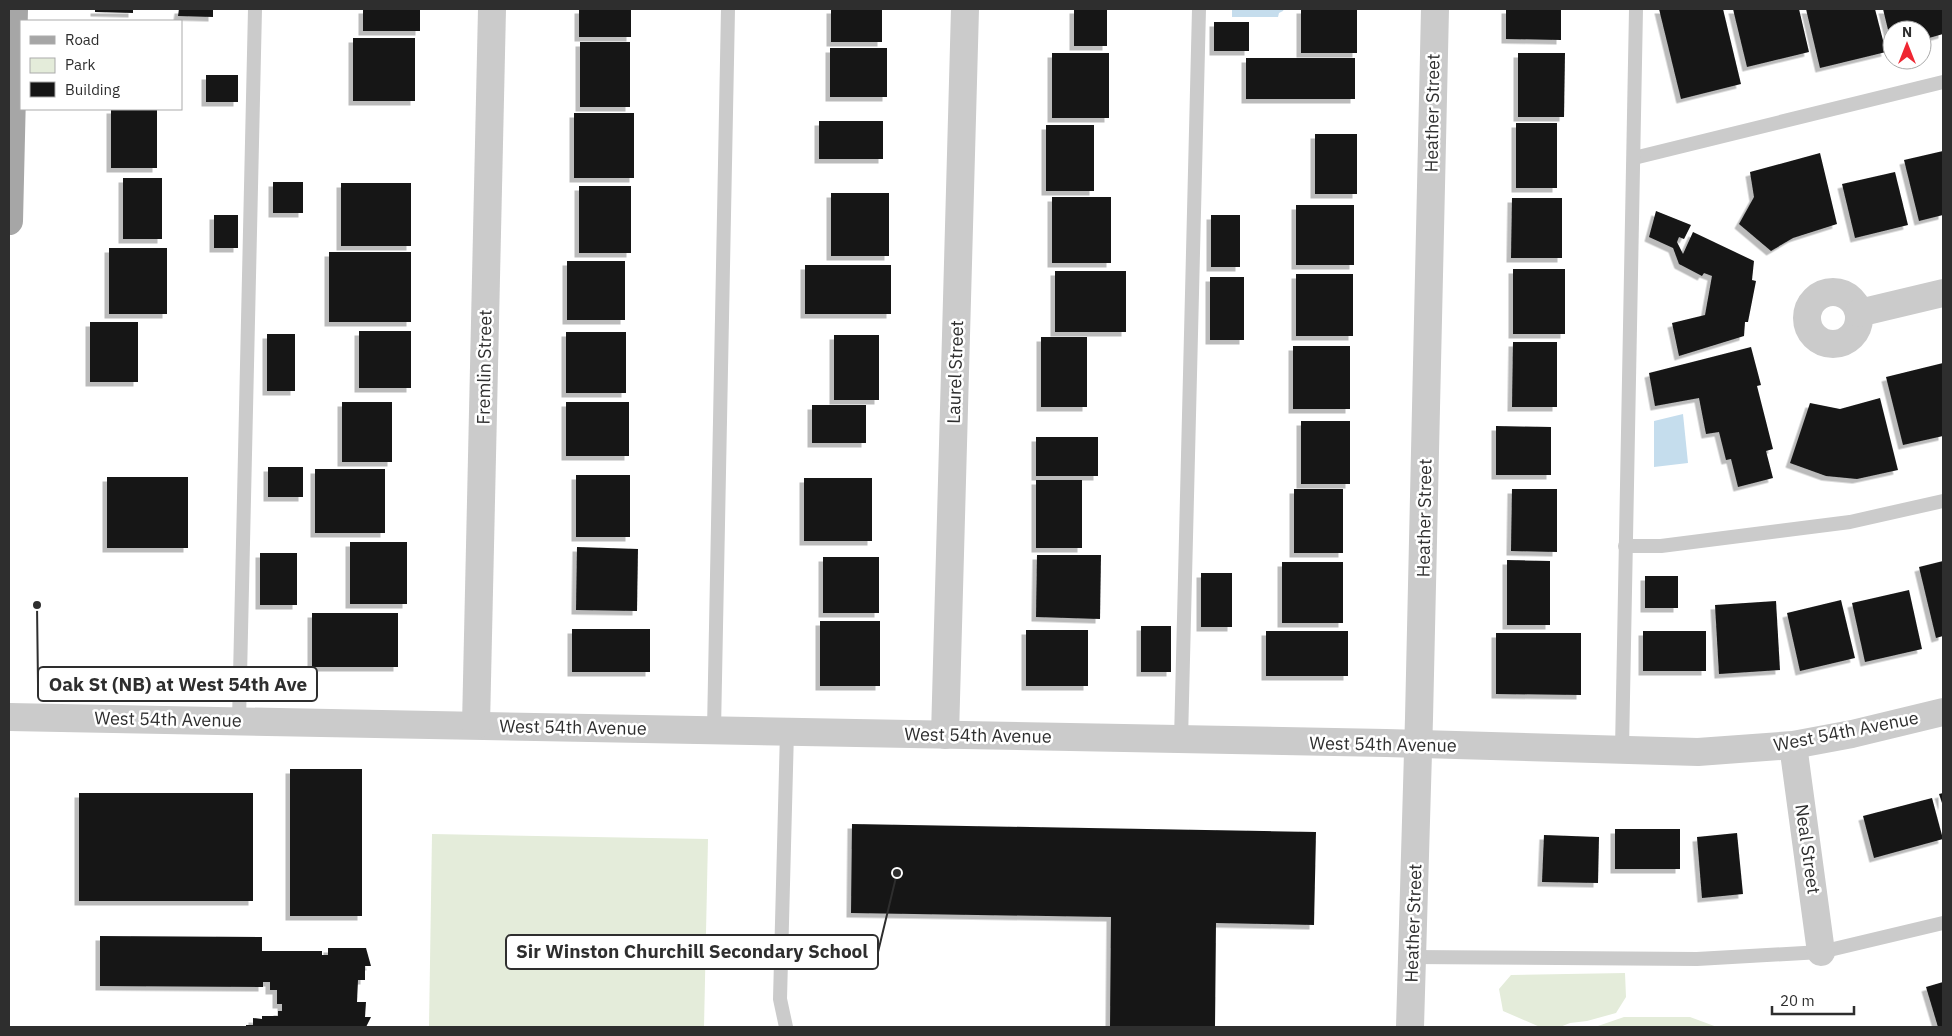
<svg xmlns="http://www.w3.org/2000/svg" width="1952" height="1036" viewBox="0 0 1952 1036" font-family="'IBM Plex Sans',sans-serif">
<style>
.green{fill:#e4ecda}
.water{fill:#c5dded}
.building{fill:#151515;filter:url(#shadow)}
.lines{fill:none;stroke-linecap:round;stroke-linejoin:round}
.lane{stroke:#cbcbcb;stroke-width:14}
.street{stroke:#cbcbcb;stroke-width:28}
.primary{stroke:#a6a6a6;stroke-width:28}
.labels{text-anchor:middle;dominant-baseline:central;stroke-width:5;stroke-linejoin:round;paint-order:stroke}
.street-label{font-size:18px;fill:#2e2e2e;stroke:#fff}
.leader{fill:none;stroke:#2e2e2e;stroke-width:2}
.callout-dot{fill:#2e2e2e;stroke:#fff;stroke-width:2}
.callout{fill:#fff;stroke:#2e2e2e;stroke-width:2}
.callout-label{font-size:19px;text-anchor:middle;font-weight:bold;fill:#2e2e2e}
</style>
<defs>
<filter id="shadow"><feDropShadow dx="-4.5" dy="4.5" stdDeviation="0" flood-color="#0004"/></filter>
</defs>
<rect width="100%" height="100%" fill="#fff"/>
<g class="green">
<polygon points="432,834 708,839 704,1027 429,1027"/>
<polygon points="1625,973 1626,997 1616,1013 1587,1021 1570,1023 1560,1027 1540,1027 1503,1011 1499,989 1511,975"/>
<polygon points="1624,1017 1690,1017 1717,1027 1595,1027"/>
</g>
<g class="water">
<polygon points="1232,9 1284,9 1283,11 1279,13 1278,17 1232,17"/>
<polygon points="1683,414 1688,463 1654,467 1654,421"/>
</g>
<g class="building">
<polygon points="95,9 133,9 133,13 95,12"/>
<polygon points="179,9 213,9 213,17 178,16"/>
<rect x="363" y="9" width="57" height="22"/>
<rect x="579" y="9" width="52" height="28"/>
<rect x="831" y="9" width="51" height="33"/>
<rect x="1074" y="9" width="33" height="37"/>
<rect x="1301" y="9" width="56" height="44"/>
<polygon points="1506,9 1561,9 1561,40 1506,39"/>
<polygon points="1659,9 1723,9 1741,84 1681,99"/>
<polygon points="1733,9 1799,9 1809,52 1747,67"/>
<polygon points="1806,9 1875,9 1886,52 1820,68"/>
<polygon points="1883,9 1943,9 1943,34 1922,40 1922,30 1892,30 1891,42"/>
<rect x="1214" y="22" width="35" height="29"/>
<rect x="353" y="38" width="62" height="63"/>
<rect x="580" y="42" width="50" height="65"/>
<rect x="830" y="48" width="57" height="49"/>
<rect x="1052" y="53" width="57" height="65"/>
<polygon points="1518,53 1565,53 1564,117 1518,117"/>
<rect x="1246" y="58" width="109" height="41"/>
<rect x="206" y="75" width="32" height="27"/>
<rect x="111" y="109" width="46" height="59"/>
<rect x="574" y="113" width="60" height="65"/>
<rect x="819" y="121" width="64" height="38"/>
<rect x="1516" y="123" width="41" height="65"/>
<rect x="1046" y="125" width="48" height="66"/>
<rect x="1315" y="134" width="42" height="60"/>
<polygon points="1943,151 1943,215 1919,221 1904,160"/>
<polygon points="1820,153 1837,224 1793,238 1771,251 1739,224 1754,197 1750,172"/>
<polygon points="1895,172 1908,225 1855,238 1842,184"/>
<rect x="123" y="178" width="39" height="61"/>
<rect x="273" y="182" width="30" height="31"/>
<rect x="341" y="183" width="70" height="63"/>
<rect x="579" y="186" width="52" height="67"/>
<rect x="831" y="193" width="58" height="63"/>
<rect x="1052" y="197" width="59" height="66"/>
<polygon points="1512,198 1562,198 1562,258 1511,258"/>
<rect x="1296" y="205" width="58" height="60"/>
<polygon points="1656,211 1691,225 1684,239 1679,237 1677,242 1683,254 1693,232 1754,261 1752,280 1756,281 1748,322 1745,322 1744,336 1679,356 1672,323 1705,315 1712,276 1704,273 1702,276 1679,264 1673,248 1649,237"/>
<rect x="214" y="215" width="24" height="33"/>
<rect x="1211" y="215" width="29" height="52"/>
<rect x="109" y="248" width="58" height="66"/>
<rect x="329" y="252" width="82" height="70"/>
<rect x="567" y="261" width="58" height="59"/>
<rect x="805" y="265" width="86" height="49"/>
<rect x="1513" y="269" width="52" height="65"/>
<rect x="1055" y="271" width="71" height="61"/>
<rect x="1296" y="274" width="57" height="62"/>
<rect x="1210" y="277" width="34" height="63"/>
<rect x="90" y="322" width="48" height="60"/>
<rect x="359" y="331" width="52" height="57"/>
<rect x="566" y="332" width="60" height="61"/>
<rect x="267" y="334" width="28" height="57"/>
<rect x="834" y="335" width="45" height="65"/>
<rect x="1041" y="337" width="46" height="70"/>
<polygon points="1513,342 1557,342 1557,407 1512,407"/>
<rect x="1293" y="346" width="57" height="63"/>
<polygon points="1751,347 1761,385 1757,386 1773,449 1766,451 1773,478 1738,487 1731,459 1726,460 1719,432 1706,434 1699,398 1655,406 1649,373"/>
<polygon points="1943,363 1943,436 1903,445 1886,377"/>
<polygon points="1880,398 1898,470 1857,479 1826,476 1790,463 1810,403 1840,409"/>
<rect x="342" y="402" width="50" height="60"/>
<rect x="566" y="402" width="63" height="54"/>
<rect x="812" y="405" width="54" height="38"/>
<rect x="1301" y="421" width="49" height="63"/>
<polygon points="1496,426 1551,427 1551,475 1496,475"/>
<rect x="1036" y="437" width="62" height="39"/>
<rect x="268" y="467" width="35" height="30"/>
<rect x="315" y="469" width="70" height="64"/>
<rect x="576" y="475" width="54" height="62"/>
<rect x="107" y="477" width="81" height="71"/>
<rect x="804" y="478" width="68" height="63"/>
<rect x="1036" y="480" width="46" height="68"/>
<rect x="1294" y="489" width="49" height="64"/>
<polygon points="1512,489 1557,489 1557,552 1511,551"/>
<rect x="350" y="542" width="57" height="62"/>
<polygon points="577,547 638,549 637,611 576,610"/>
<rect x="260" y="553" width="37" height="52"/>
<polygon points="1037,555 1101,555 1100,619 1036,617"/>
<rect x="823" y="557" width="56" height="56"/>
<polygon points="1507,560 1550,561 1550,625 1507,625"/>
<polygon points="1943,561 1943,636 1936,638 1919,567"/>
<rect x="1282" y="562" width="61" height="61"/>
<rect x="1201" y="573" width="31" height="54"/>
<rect x="1645" y="576" width="33" height="32"/>
<polygon points="1909,590 1922,649 1865,662 1852,603"/>
<polygon points="1841,600 1855,658 1800,671 1787,613"/>
<polygon points="1776,601 1780,670 1719,674 1715,605"/>
<rect x="312" y="613" width="86" height="54"/>
<rect x="820" y="621" width="60" height="65"/>
<rect x="1141" y="626" width="30" height="46"/>
<rect x="572" y="629" width="78" height="43"/>
<rect x="1026" y="630" width="62" height="56"/>
<rect x="1266" y="631" width="82" height="45"/>
<rect x="1643" y="631" width="63" height="40"/>
<polygon points="1496,633 1581,633 1581,695 1496,694"/>
<rect x="290" y="769" width="72" height="147"/>
<rect x="79" y="793" width="174" height="108"/>
<polygon points="1943,793 1943,806 1939,794"/>
<polygon points="1932,798 1943,839 1874,858 1863,816"/>
<polygon points="852,824 1316,832 1314,925 1216,923 1215,1027 1110,1027 1111,917 851,913"/>
<rect x="1615" y="829" width="65" height="40"/>
<polygon points="1737,833 1743,894 1702,898 1697,837"/>
<polygon points="1544,835 1599,837 1598,883 1542,882"/>
<polygon points="100,936 262,937 262,951 322,951 322,955 328,955 328,948 366,948 371,966 365,966 365,980 358,980 357,1002 366,1002 365,1017 371,1017 366,1027 246,1027 246,1025 253,1025 253,1018 262,1019 262,1016 278,1016 278,1011 282,1011 282,1004 277,1004 277,990 270,990 270,982 263,982 263,987 100,986"/>
<polygon points="1943,982 1943,1027 1938,1027 1926,987"/>
</g>
<g class="lines">
<g class="lane">
<polyline points="1634,158 1943,82"/>
<polyline points="1625,546 1661,546 1850,522 1943,501"/>
<polyline points="239,721 255,9"/>
<polyline points="714,730 728,9"/>
<polyline points="1181,740 1199,9"/>
<polyline points="1622,750 1636,9"/>
<polyline points="1411,957 1697,959 1821,952 1943,923"/>
<polyline points="786,1027 780,999 787,731"/>
</g>
<g class="street">
<circle cx="1833" cy="318" r="26"/>
<polyline points="1859,313 1943,293"/>
<polyline points="9,717 1386,743 1698,752 1793,745 1852,734 1943,712"/>
<polyline points="476,725 492,9"/>
<polyline points="945,735 965,9"/>
<polyline points="1793,745 1821,952"/>
<polyline points="1410,1027 1419,718 1435,9"/>
</g>
<polyline class="primary" points="9,221 14,9"/>
</g>
<g class="labels">
<g class="street-label">
<text transform="translate(1432 113) rotate(-89)">Heather Street</text>
<text transform="translate(484 367) rotate(-89)">Fremlin Street</text>
<text transform="translate(955 372) rotate(-88)">Laurel Street</text>
<text transform="translate(1424 518) rotate(-89)">Heather Street</text>
<text transform="translate(168 719) rotate(1)">West 54th Avenue</text>
<text transform="translate(573 727) rotate(1)">West 54th Avenue</text>
<text transform="translate(1846 731) rotate(-11)">West 54th Avenue</text>
<text transform="translate(978 735) rotate(1)">West 54th Avenue</text>
<text transform="translate(1383 744) rotate(1)">West 54th Avenue</text>
<text transform="translate(1808 849) rotate(82)">Neal Street</text>
<text transform="translate(1413 923) rotate(-88)">Heather Street</text>
</g>
</g>
<path class="leader" d="M37 605L38 684M897 873L878 952"/>
<g class="callout-dot">
<circle cx="37" cy="605" r="5"/>
<circle cx="897" cy="873" r="5"/>
</g>
<g class="callout">
<rect x="38" y="667" width="279" height="34" rx="5"/>
<rect x="506" y="935" width="372" height="34" rx="5"/>
</g>
<g class="callout-label">
<text x="178" y="691">Oak St (NB) at West 54th Ave</text>
<text x="692" y="958">Sir Winston Churchill Secondary School</text>
</g>
<rect width="1952" height="1036" fill="none" stroke="#2e2e2e" stroke-width="20"/>
<rect x="20" y="20" width="162" height="90" fill="#ffffff" stroke="#ababab"/>
<rect x="30" y="36" width="25" height="8" fill="#a6a6a6" stroke="#ababab"/>
<text x="65" y="45" font-size="15" fill="#2e2e2e">Road</text>
<rect x="30" y="58" width="25" height="15" fill="#e4ecda" stroke="#ababab"/>
<text x="65" y="70" font-size="15" fill="#2e2e2e">Park</text>
<rect x="30" y="82" width="25" height="15" fill="#151515" stroke="#ababab"/>
<text x="65" y="95" font-size="15" fill="#2e2e2e">Building</text>
<g transform="translate(1907 45)"><circle r="24" fill="#ffffff" stroke="#ababab"/>
<path d="M0-4L9 19L0 12L-9 19Z" fill="#ef2632"/>
<text y="-8" font-size="14" font-weight="bold" text-anchor="middle" fill="#2e2e2e">N</text>
</g>
<path d="M1772 1006v8h82v-8" fill="none" stroke="#2e2e2e" stroke-width="2.5"/>
<text x="1780" y="1006" font-size="15" fill="#2e2e2e" stroke="#ffffff" stroke-width="4" paint-order="stroke">20 m</text>
</svg>
